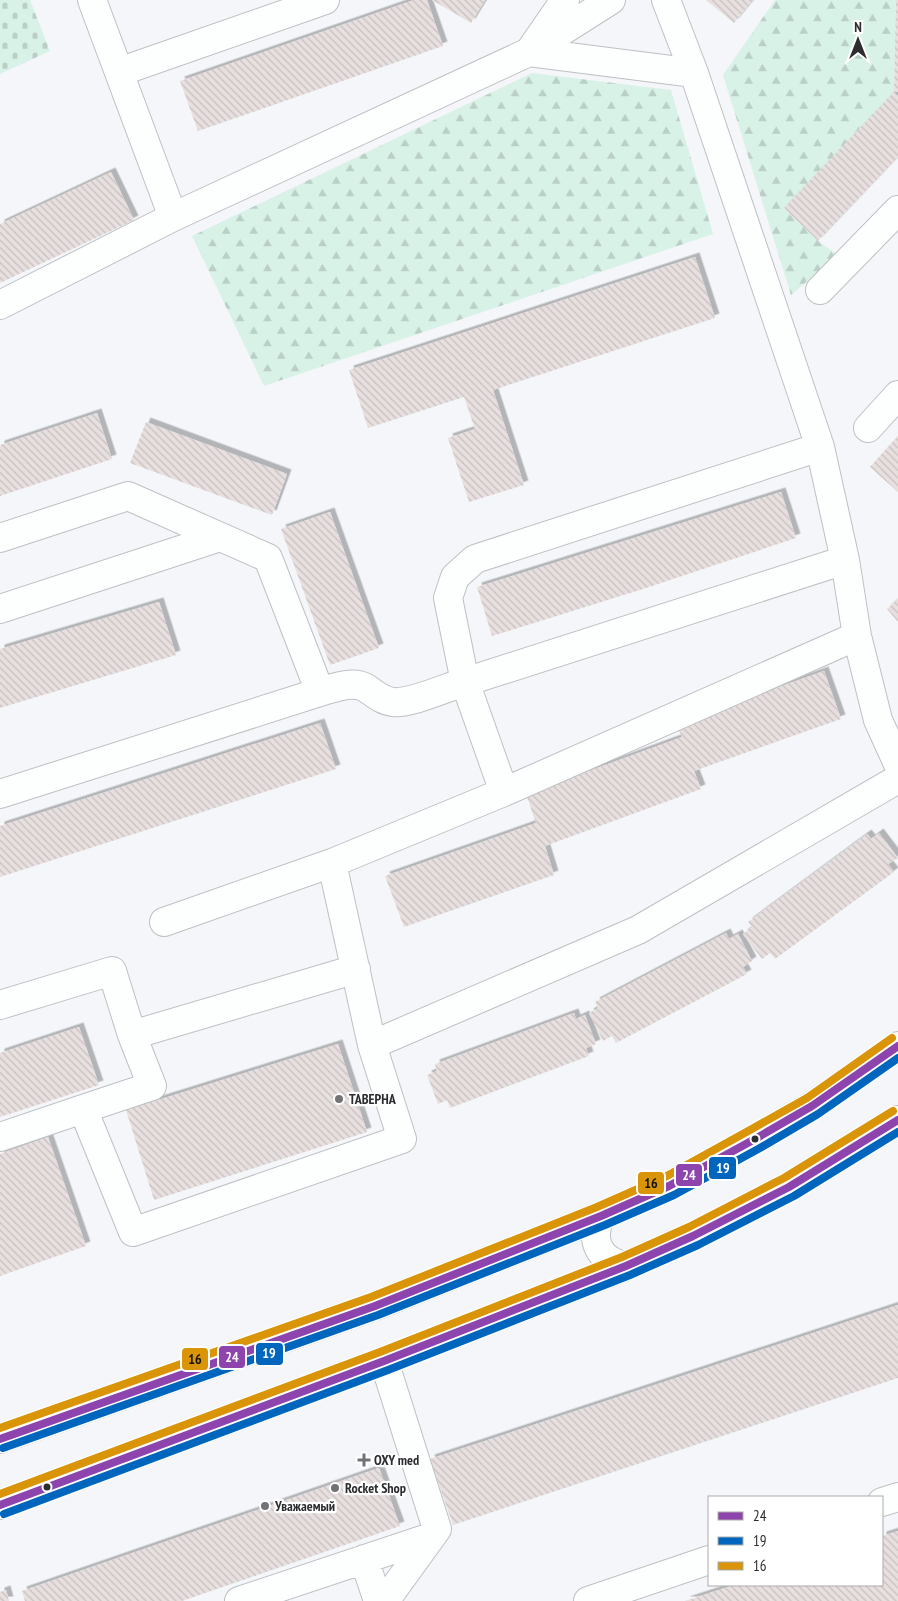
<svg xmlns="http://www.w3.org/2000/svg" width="898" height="1601" font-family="'PT Sans Narrow',sans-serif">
<defs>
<pattern id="forest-firs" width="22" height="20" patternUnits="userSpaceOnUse" patternTransform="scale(1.25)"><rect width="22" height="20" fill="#d9f2e7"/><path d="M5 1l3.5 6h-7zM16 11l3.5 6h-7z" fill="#bad0c6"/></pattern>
<pattern id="cemetery-stones" width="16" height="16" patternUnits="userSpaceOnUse" patternTransform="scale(1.25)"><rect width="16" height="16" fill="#d9f2e7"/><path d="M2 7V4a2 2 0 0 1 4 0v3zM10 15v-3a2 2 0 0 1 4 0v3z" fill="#bad0c6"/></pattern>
<pattern id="building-back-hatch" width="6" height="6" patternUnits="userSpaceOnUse" patternTransform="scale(1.25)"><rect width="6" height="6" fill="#e8e0df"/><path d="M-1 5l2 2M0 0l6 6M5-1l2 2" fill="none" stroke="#c7c0c0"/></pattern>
<filter id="shadow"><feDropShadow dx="4.5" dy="-4.5" stdDeviation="0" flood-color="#0004"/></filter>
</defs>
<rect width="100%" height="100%" fill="#f4f6f9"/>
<path fill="url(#forest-firs)" d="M775,0H896L894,92L784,208L818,241L838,255L791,295L723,75Z
M532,73L671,90L713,234L264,386L192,236Z"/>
<path fill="url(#cemetery-stones)" d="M0,0H30L50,51L0,74Z"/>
<path fill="url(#building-back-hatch)" filter="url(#shadow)" d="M414,0H427L443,46L198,131L180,81Z
M432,0H485L471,23Z
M706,0H753L734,23Z
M896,0H898V92H894Z
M894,92L898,96V157L818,241L784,208Z
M111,172L134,220L0,283V224Z
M695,257L715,318L493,390L524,485L469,502L448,438L475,429L464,397L368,428L349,370Z
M97,413L112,459L0,496V445Z
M146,422L287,474L272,515L130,463Z
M898,436V492L870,467Z
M781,492L796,538L643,589L492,636L477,587Z
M330,512L379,648L330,665L281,529Z
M898,599V622L887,609Z
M159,602L176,655L0,708V649Z
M824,671L841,719L694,771L701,789L545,846L554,875L404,927L385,876L536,823L526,794L682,737L676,724Z
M320,723L336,769L0,877V826Z
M879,833L898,858L888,864L894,872L775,959L770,953L762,959L743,934L752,927L748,922L867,834L871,839Z
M726,933L729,939L738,934L752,961L743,967L747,974L616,1043L612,1036L603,1041L589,1013L598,1008L595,1002Z
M574,1013L576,1019L585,1015L596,1044L586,1048L589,1056L450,1108L447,1100L438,1104L427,1075L437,1071L435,1064Z
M79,1027L99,1085L0,1117V1053Z
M338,1044L367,1132L154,1200L126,1110Z
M48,1137L86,1246L0,1276V1154Z
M898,1305V1378L453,1525L430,1459Z
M379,1468L400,1526L182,1601H25L22,1591Z
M898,1531V1601H685L734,1585H882V1536Z
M6,1590L9,1601H0V1592Z"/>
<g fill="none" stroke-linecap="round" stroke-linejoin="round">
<g stroke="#bec0c3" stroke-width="30">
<path id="minor" d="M92,0L173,217
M565,0L529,52L694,73
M666,0L694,73L820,447L845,560L857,636L878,720L898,764
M119,72L325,0
M820,290L898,210
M0,305L173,217L529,52L611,0
M868,428L898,395
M820,447L475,559L455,577L448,598L465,682L845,560
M0,538L128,496L268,558L320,692
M0,609L220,537
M0,794L320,692C333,688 353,680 366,688C375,694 382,701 393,702C411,704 447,687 465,682L504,792
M332,863L372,1045
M164,922L332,863L504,792L857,636
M0,1005L112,971L132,1035L356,969
M83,1109L152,1086L132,1035
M0,1137L83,1109L133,1232L402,1139L372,1045L638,930L898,779
M384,1361L437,1529L385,1601
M882,1502L898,1497
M364,1559L378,1601
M239,1601L431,1537
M588,1601L709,1560"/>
</g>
<g stroke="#bec0c3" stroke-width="30">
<path id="major" d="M601,1216C589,1240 599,1261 626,1266
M0,1439L375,1306L601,1216L669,1186L755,1139L812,1106L898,1046
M0,1505L384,1361L626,1266L693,1236L789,1187L898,1120"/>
</g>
<use href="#minor" stroke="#fdfefe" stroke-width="28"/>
<use href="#major" stroke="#fdfefe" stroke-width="28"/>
<g stroke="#fff" stroke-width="11">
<path id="bus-1" d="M0,1439L375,1306L601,1216L669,1186L755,1139L812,1106L898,1046
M0,1505L384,1361L626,1266L693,1236L789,1187L898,1120"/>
</g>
<g stroke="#fff" stroke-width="11">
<path id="bus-2" d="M3,1448L378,1315L605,1225L674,1195L760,1148L818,1114L898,1058
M4,1514L388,1370L630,1275L698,1245L794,1196L898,1132"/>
</g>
<g stroke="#fff" stroke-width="11">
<path id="bus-3" d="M0,1428L371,1297L597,1207L665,1177L750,1130L807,1098L892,1038
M0,1494L380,1352L622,1257L689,1227L784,1178L893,1111"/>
</g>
<use href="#bus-1" stroke="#8e44ad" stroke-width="8"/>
<use href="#bus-2" stroke="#0065bd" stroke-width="8"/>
<use href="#bus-3" stroke="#d99407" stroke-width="8"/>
</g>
<g fill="#727376" stroke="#fff" stroke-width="2">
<circle cx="339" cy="1099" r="5"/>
<path d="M361.5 1452.5h5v5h5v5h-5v5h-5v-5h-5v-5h5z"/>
<circle cx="335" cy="1488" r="5"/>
<circle cx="265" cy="1506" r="5"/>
</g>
<g fill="#2c2d30" stroke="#fff" stroke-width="2">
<circle cx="755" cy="1139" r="4.5"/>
<circle cx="47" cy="1487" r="4.5"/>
</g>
<g text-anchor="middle" stroke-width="4.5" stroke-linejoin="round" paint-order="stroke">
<g font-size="14" font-weight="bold" fill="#2c2d30" stroke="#fff" text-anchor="start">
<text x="349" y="1104">ТАВЕРНА</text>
<text x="374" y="1465">OXY med</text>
<text x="345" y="1493">Rocket Shop</text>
<text x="275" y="1511">Уважаемый</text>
</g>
</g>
<g stroke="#fff" stroke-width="2">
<rect x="708" y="1156" width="29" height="24" rx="5" fill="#0065bd"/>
<rect x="675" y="1163" width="28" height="24" rx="5" fill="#8e44ad"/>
<rect x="637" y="1171" width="28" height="24" rx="5" fill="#d99407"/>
<rect x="255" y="1342" width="29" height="24" rx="5" fill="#0065bd"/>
<rect x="218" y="1345" width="28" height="24" rx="5" fill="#8e44ad"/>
<rect x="181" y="1347" width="28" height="24" rx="5" fill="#d99407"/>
</g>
<g font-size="14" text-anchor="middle" font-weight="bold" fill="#fff">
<text x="723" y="1173">19</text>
<text x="689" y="1180">24</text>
<text x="269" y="1358">19</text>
<text x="232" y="1362">24</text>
</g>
<g font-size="14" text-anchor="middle" font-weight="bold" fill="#111">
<text x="651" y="1188">16</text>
<text x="195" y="1364">16</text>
</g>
<rect x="708" y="1496" width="175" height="90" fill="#ffffff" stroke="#ababac"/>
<rect x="718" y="1512" width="25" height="8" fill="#8e44ad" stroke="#ababac"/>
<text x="753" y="1521" font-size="15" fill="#2c2d30">24</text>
<rect x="718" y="1537" width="25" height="8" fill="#0065bd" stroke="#ababac"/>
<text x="753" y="1546" font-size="15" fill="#2c2d30">19</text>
<rect x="718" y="1562" width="25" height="8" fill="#d99407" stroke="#ababac"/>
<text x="753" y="1571" font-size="15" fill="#2c2d30">16</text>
<g transform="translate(858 40)" stroke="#ffffff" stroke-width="4" paint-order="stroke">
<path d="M0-4L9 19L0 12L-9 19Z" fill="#2c2d30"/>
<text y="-8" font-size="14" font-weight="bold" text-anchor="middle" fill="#2c2d30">N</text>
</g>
</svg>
